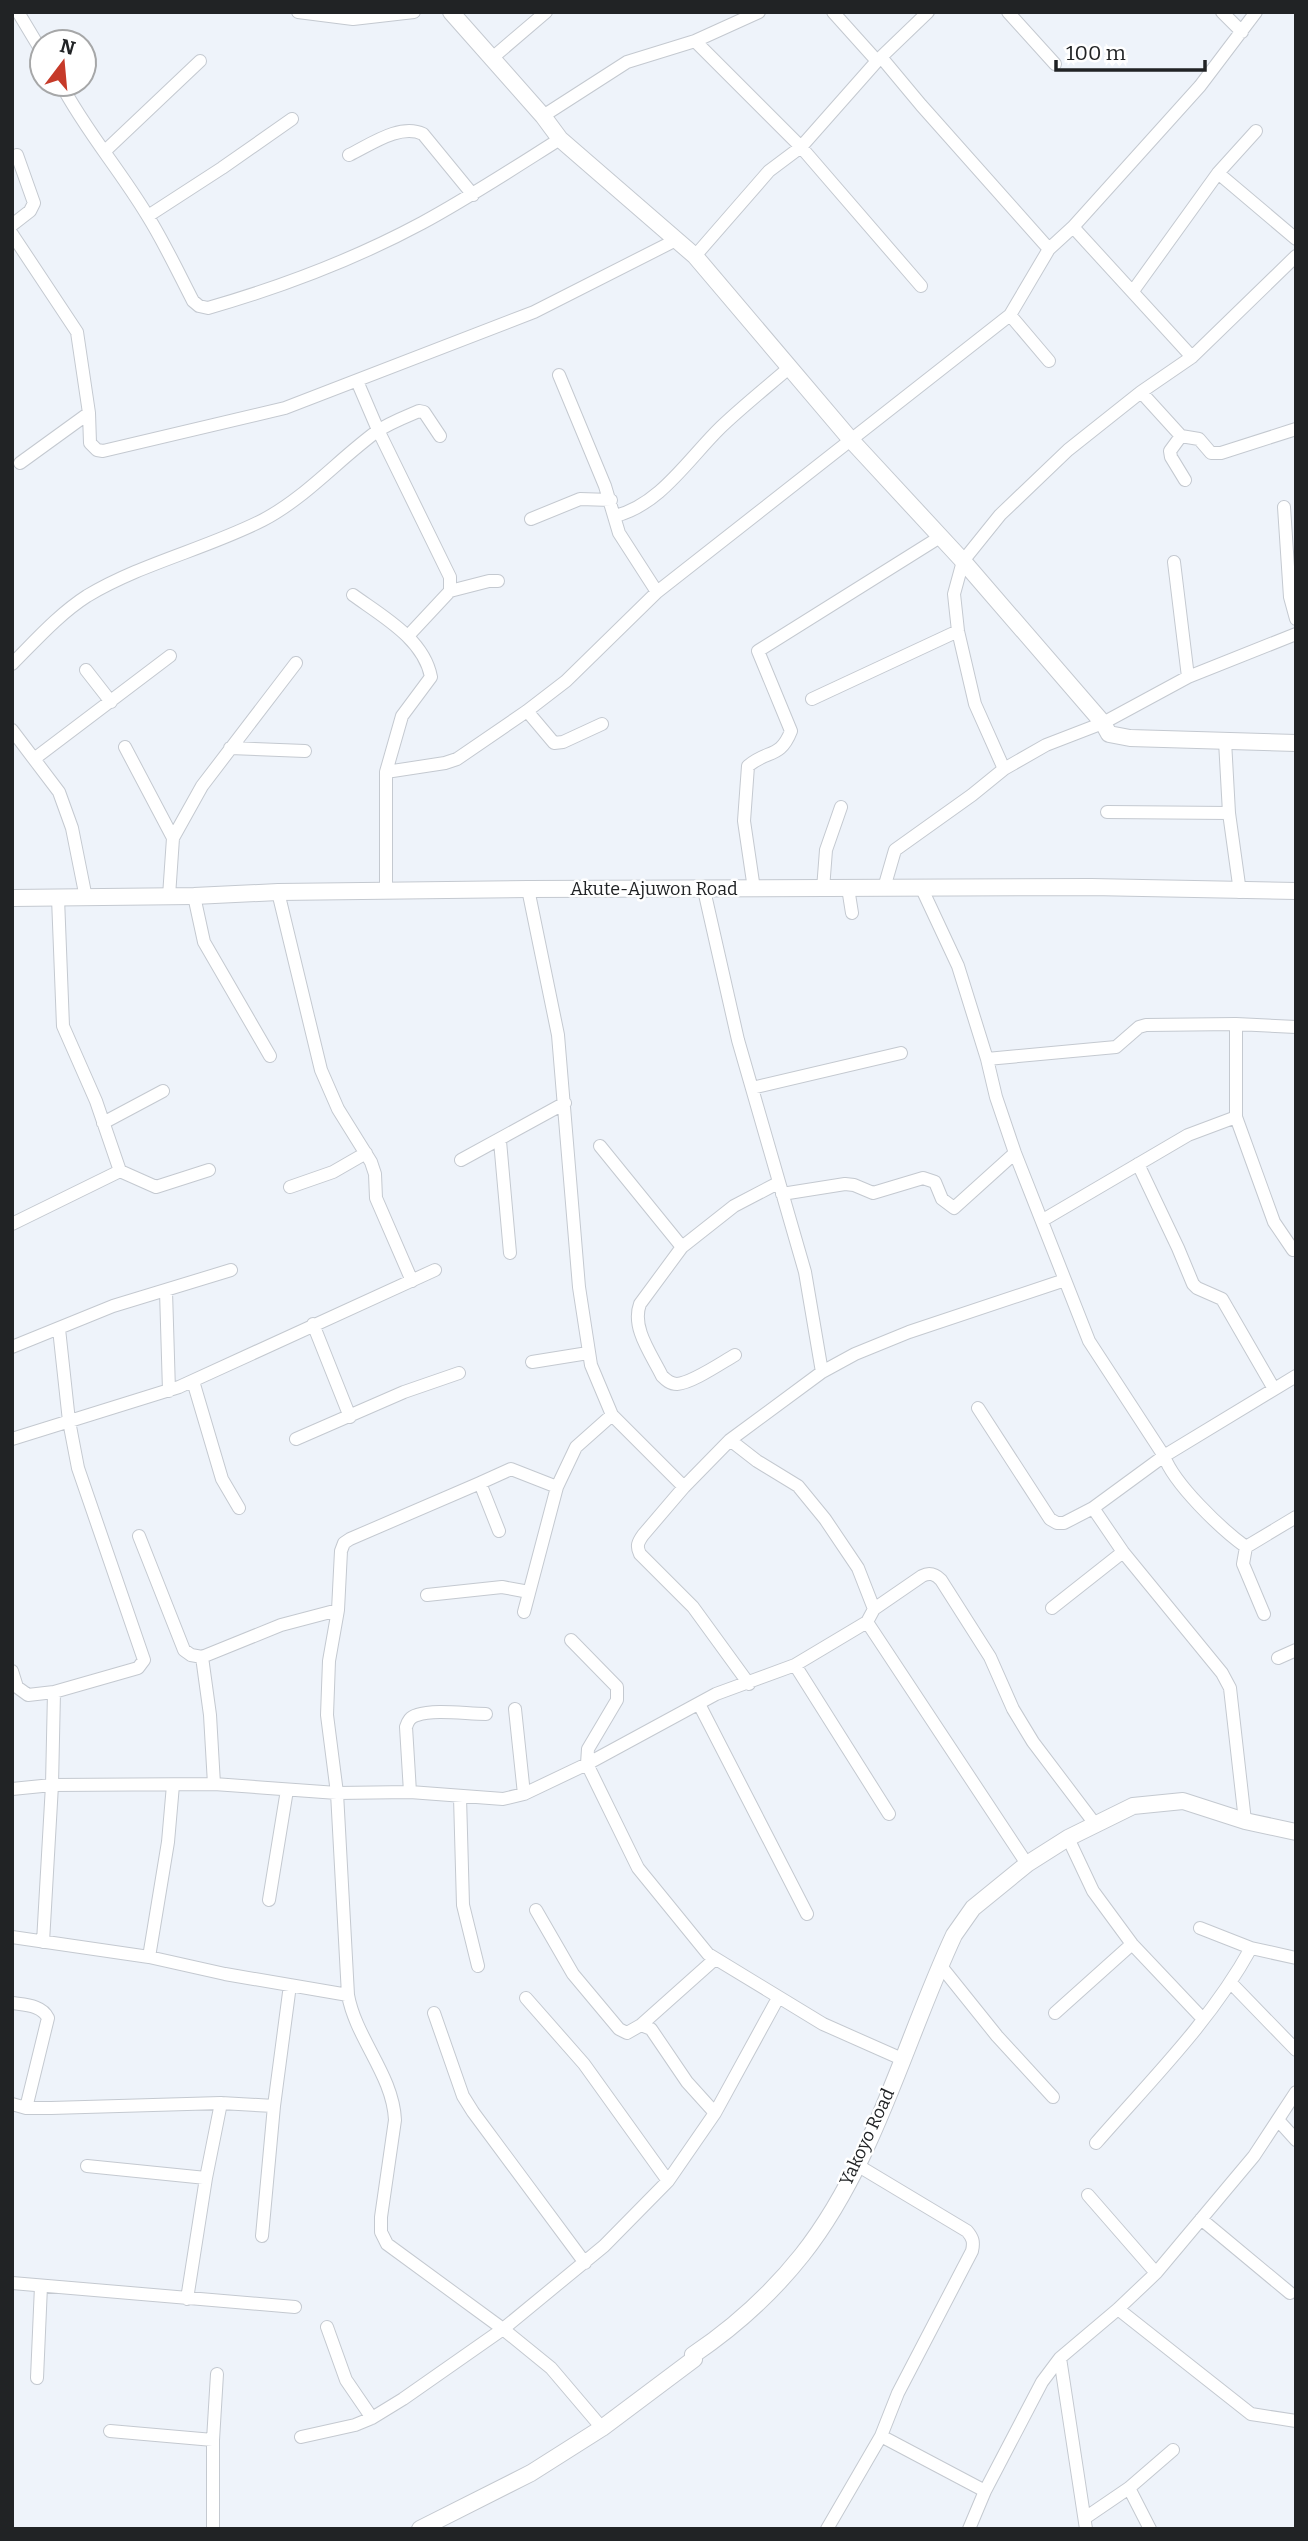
<svg xmlns="http://www.w3.org/2000/svg" width="1308" height="2541" font-family="Bitter,serif">
<rect width="100%" height="100%" fill="#eef3fa"/>
<g fill="none" stroke-linecap="round" stroke-linejoin="round">
<g stroke="#c4c9d0" stroke-width="14">
<path id="street" d="M18,12L42,52
M298,12L353,19L414,12
M833,12L877,61
M1008,12L1055,64
M1222,12L1242,32
M695,41L801,147L921,286
M881,57L921,105L1049,249
M491,59L546,12
M61,84C85,130 120,170 147,215C164,242 178,272 193,301L199,306L208,308C281,287 355,259 422,223C470,197 514,168 560,139
M543,116L627,62L695,41L759,12
M105,151L200,61
M349,155C370,145 400,123 423,134L473,195
M1218,173L1296,239
M148,216L222,168L292,119
M12,225L30,211L34,203L17,155
M1073,227L1192,357
M12,234L77,332L89,413L90,443L97,450L103,451L285,408L534,312L676,240
M695,256L769,171L801,147L877,61L928,12
M1133,291L1218,173L1256,131
M1010,315L1049,361
M559,375L605,486L619,533L657,592
M357,381L378,430L450,577V591L408,636
M1141,392L1181,436L1199,439L1211,453H1221L1296,429
M1181,436L1170,451L1171,457L1185,480
M20,463L89,413
M1284,507L1290,597L1296,619
M615,516C660,505 689,458 721,427C743,406 767,387 790,367
M531,519L580,499L611,500
M1174,562L1188,677
M450,591L489,581H498
M353,595C382,616 424,639 431,677L402,716L386,772V892
M12,664C36,640 59,614 87,596C142,563 206,549 263,520C305,498 338,460 376,432C389,423 405,417 419,411L424,412L440,436
M86,670L111,702
M812,699L958,631
M527,711L554,743L563,742L602,724
M12,730L59,792L72,828L86,898
M1225,741L1229,813L1240,892
M125,747L173,838L169,896
M230,748L305,751
M34,759L170,656
M1004,769L975,704L958,631L954,594L963,561L1000,515L1068,450L1141,392L1192,357L1296,256
M386,772L445,763L457,759L527,711L566,681L657,592L1010,315L1049,249L1073,227L1200,86L1256,12
M1107,812L1229,813
M173,838L202,786L296,663
M848,888L852,913
M884,888L895,850L972,795L1004,769L1046,745L1103,723L1188,677L1296,634
M528,889L558,1035L579,1287L591,1365L612,1415L684,1487
M754,889L744,821L748,766C768,749 780,759 791,731L758,651L940,537
M823,889L826,850L841,807
M922,889L958,966L987,1059L996,1097L1015,1153L1089,1341L1164,1456C1174,1484 1221,1529 1246,1547L1243,1564L1264,1614
M704,890L738,1040L805,1272L822,1372
M278,892L321,1070L338,1109L371,1162L375,1174L376,1198L412,1281
M194,896L204,942L270,1056
M58,898L63,1026L96,1101L120,1171L156,1187L209,1170
M1236,1024V1117L1274,1222L1293,1250
M987,1059L1116,1047L1139,1027L1146,1025L1236,1024L1296,1027
M752,1088L901,1053
M103,1123L163,1091
M500,1141L510,1253
M600,1146L682,1247
M461,1160L565,1103
M1138,1164L1178,1248L1193,1284L1197,1288L1222,1299L1274,1389
M290,1187L333,1172L366,1153
M782,1194L845,1184L854,1185L873,1193L923,1178L935,1182L942,1199L954,1208L1015,1153
M1043,1220L1188,1135L1236,1117
M12,1224L120,1171
M166,1291L169,1391
M313,1324L350,1417
M12,1347L113,1306L231,1270
M735,1355C721,1363 692,1383 677,1384C670,1384 666,1380 662,1376C652,1355 631,1328 640,1304L682,1247L734,1206L778,1183
M532,1362L588,1353
M193,1381L222,1479L239,1508
M978,1408L1050,1519L1057,1523H1064L1093,1508L1164,1456L1296,1376
M12,1439L179,1387L435,1270
M296,1439L404,1392L459,1373
M730,1440L757,1461L798,1486L825,1519L858,1568L874,1609
M480,1483L511,1469L557,1487
M1093,1508L1123,1552L1222,1673L1230,1688L1245,1821
M499,1531L480,1483L350,1539L344,1543L341,1551L338,1610L329,1661L327,1715L337,1793L348,1995C356,2039 393,2075 395,2120L381,2217V2232L387,2244L503,2329L551,2368L602,2428
M139,1536L184,1650L191,1655L202,1657L281,1625L338,1610
M1246,1547L1296,1517
M427,1595L502,1587L529,1592
M1052,1608L1123,1552
M524,1612L557,1487L576,1447L612,1415
M571,1640L617,1687V1700L588,1749L587,1764L638,1868L708,1954L823,2024L902,2059
M202,1657L210,1715L214,1784
M1278,1658L1296,1650
M795,1665L889,1814
M12,1671L17,1687L28,1695L54,1692L138,1668L144,1660L78,1468L69,1421L59,1329
M749,1684L693,1607L640,1554C636,1546 638,1542 643,1535L684,1487L730,1440L822,1372L855,1354L909,1332L1065,1280
M699,1704L807,1914
M515,1709L524,1794
M12,1789L52,1785L214,1784L337,1793L410,1792L503,1799L524,1794L587,1764L716,1694L795,1665L867,1622
M410,1792L406,1727C408,1721 410,1717 417,1715C435,1709 466,1714 486,1714
M460,1797L463,1905L478,1966
M1068,1838L1093,1891L1132,1944L1203,2019
M1027,1864L867,1622L874,1609L922,1576C930,1572 935,1574 941,1580L990,1657L1013,1709L1033,1742L1095,1824
M269,1900L287,1790
M536,1910L573,1974L619,2029L627,2033L641,2025L651,2029L687,2082L715,2113
M1200,1928L1251,1948L1296,1958
M12,1937L149,1957L225,1974L348,1995
M43,1942L52,1785L54,1692
M149,1957L168,1842L173,1785
M940,1965L997,2036L1053,2097
M1231,1983L1296,2050
M526,1998L584,2064L668,2181
M12,2003C25,2005 42,2005 48,2018L26,2108
M434,2013L463,2096L473,2112L585,2263
M1055,2013L1132,1944
M641,2025L715,1959
M12,2104L26,2108H51L221,2103L274,2106
M1278,2120L1296,2140
M1096,2143C1150,2081 1211,2021 1251,1948
M87,2166L206,2178
M1088,2195L1156,2273
M1201,2219L1290,2293
M262,2236L274,2106L290,1985
M12,2283L295,2307
M187,2299L206,2178L221,2103
M1118,2309L1251,2414L1296,2421
M327,2327L346,2380L372,2418
M1060,2358L1086,2529
M37,2378L41,2286
M110,2431L213,2440
M881,2436L985,2491
M301,2437L355,2425L372,2418L403,2399L503,2329L604,2246L668,2181L715,2113L778,1998
M1129,2488L1150,2529
M1085,2518L1129,2488L1173,2450
M213,2529V2440L217,2374
M827,2529L881,2436L898,2393L972,2251C974,2242 973,2238 967,2231L857,2165
M969,2529L985,2491L1042,2382L1060,2358L1118,2309L1156,2273L1254,2156L1296,2092"/>
</g>
<g stroke="#c4c9d0" stroke-width="18">
<path id="secondary" d="M451,12L543,116L560,139L695,256L851,440L963,561L1103,723L1109,734L1130,738L1296,743
M12,898L194,896L278,892L528,889L1091,887L1296,891
M420,2529L531,2473L602,2428L694,2359L693,2355C733,2328 771,2294 802,2255C874,2164 905,2040 954,1935L973,1908L1027,1864L1068,1838L1133,1806L1183,1801L1245,1821L1296,1832"/>
</g>
<use href="#street" stroke="#fff" stroke-width="12"/>
<use href="#secondary" stroke="#fff" stroke-width="16"/>
</g>
<g text-anchor="middle" stroke-width="5" stroke-linejoin="round" paint-order="stroke">
<g font-size="18" fill="#212325" stroke="#fff">
<text x="654" y="895">Akute-Ajuwon Road</text>
<text transform="translate(867 2137) rotate(-65)" y="6">Yakoyo Road</text>
</g>
</g>
<rect width="1308" height="2541" fill="none" stroke="#212325" stroke-width="28"/>
<g transform="translate(63 63) rotate(16)"><circle r="33" fill="#ffffff" stroke="#a6a7a8" stroke-width="2"/>
<path d="M0-5L12 26L0 18L-12 26Z" fill="#c63a29"/>
<text y="-10" font-size="19" font-weight="bold" text-anchor="middle" fill="#212325">N</text>
</g>
<path d="M1056 60v10h149v-10" fill="none" stroke="#212325" stroke-width="3.5"/>
<text x="1066" y="60" font-size="21" fill="#212325" stroke="#ffffff" stroke-width="5" paint-order="stroke">100 m</text>
</svg>
